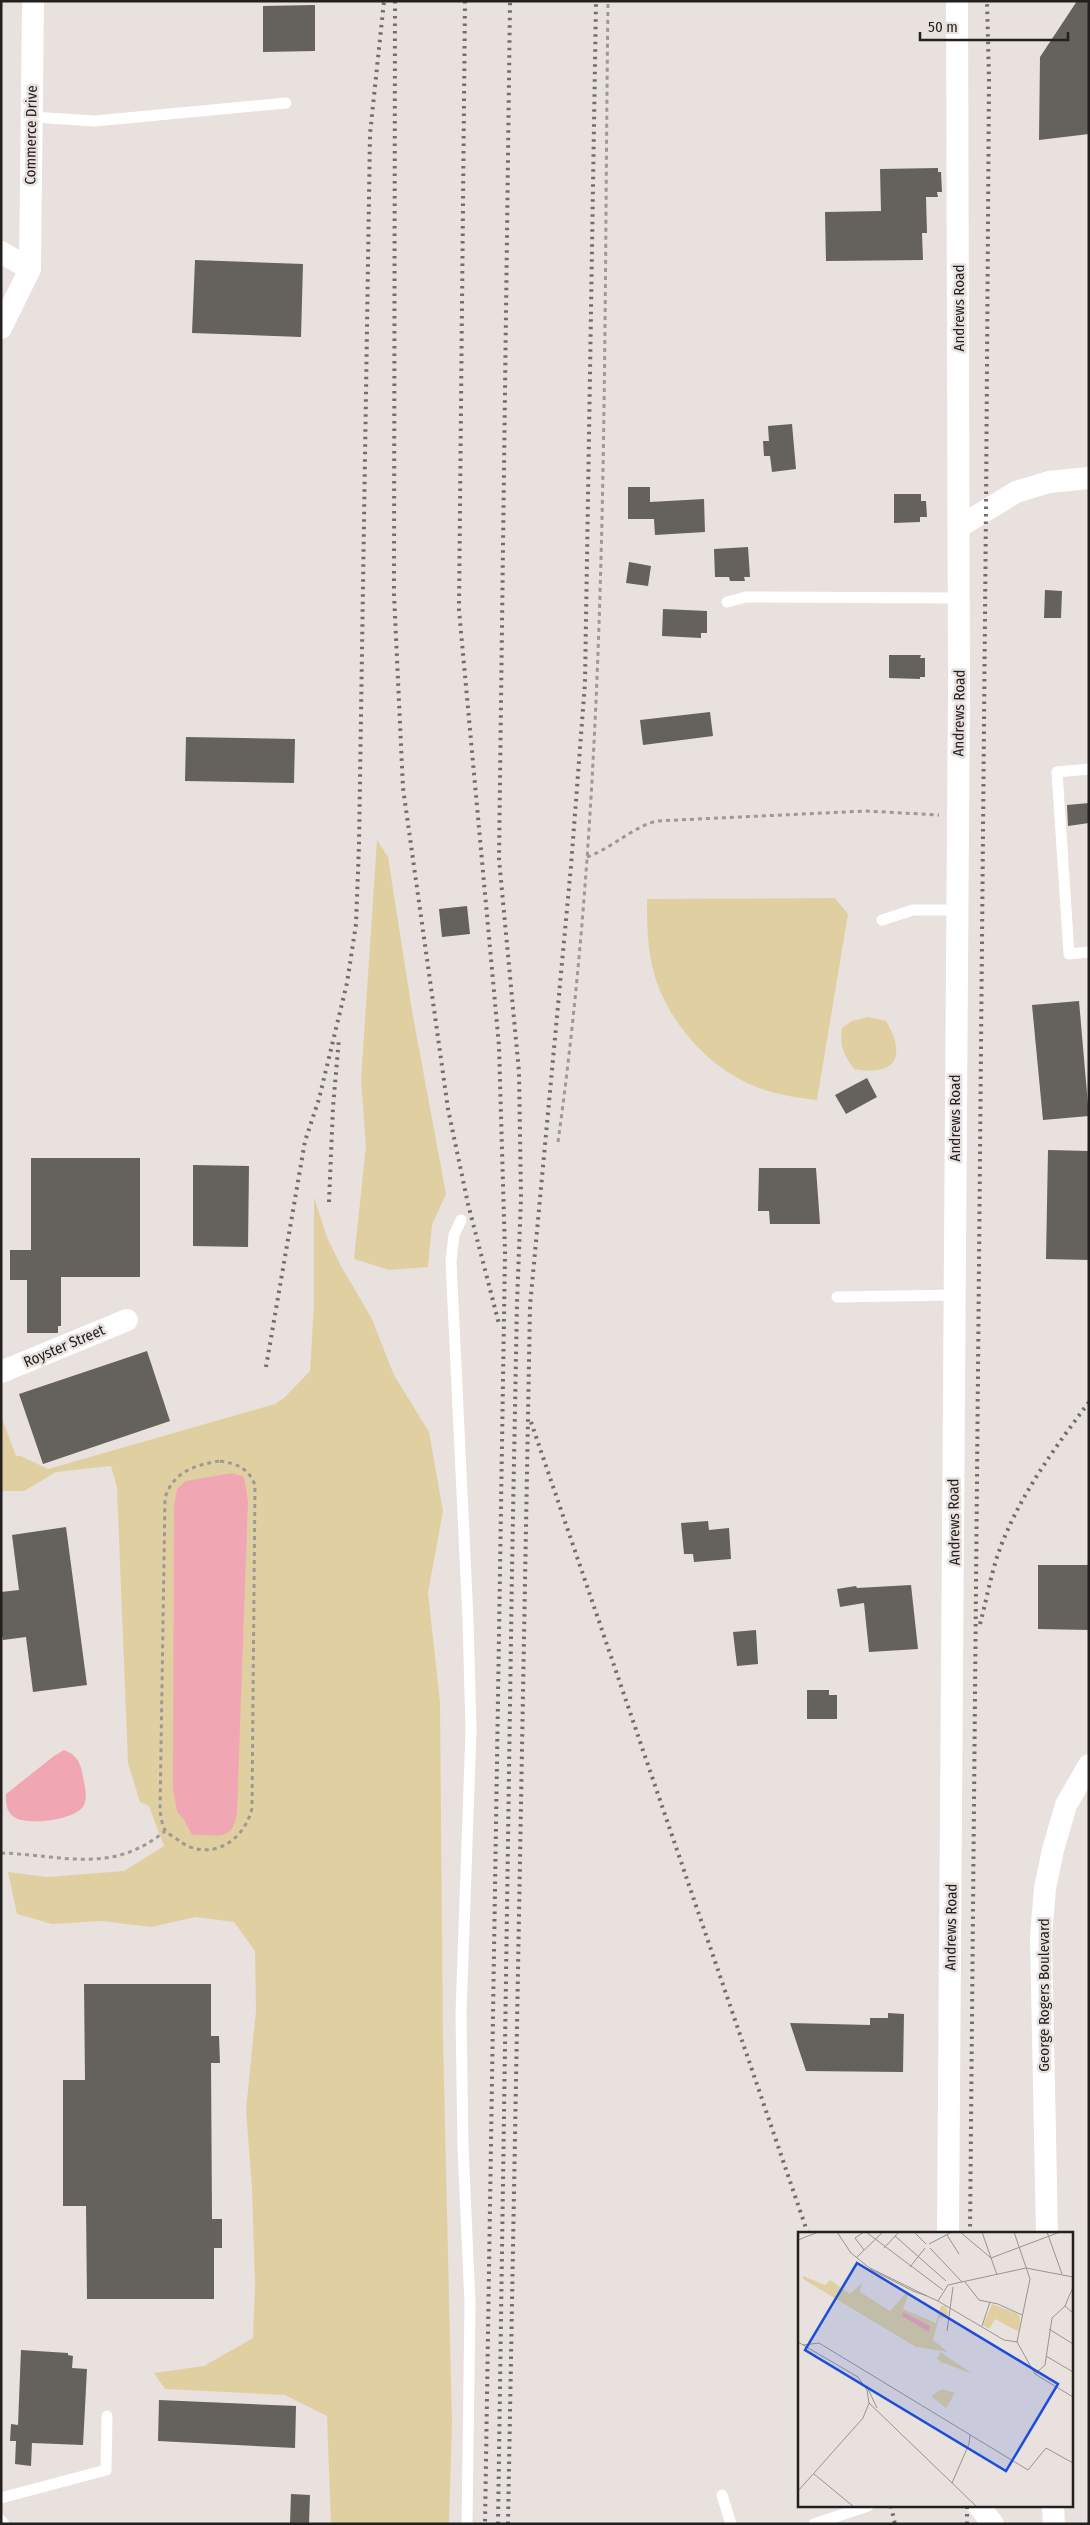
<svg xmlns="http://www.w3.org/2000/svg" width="1090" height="2525" font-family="'Fira Sans Condensed',sans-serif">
<rect width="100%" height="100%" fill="#e8e1de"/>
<path fill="#e0d0a1" d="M377,840L388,857L412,1011L446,1194L432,1225L428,1267L389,1270L354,1259L366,1146L361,1080Z
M835,898L848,914L817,1100C788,1097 761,1092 736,1077C695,1054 659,1007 651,960C647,939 647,919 647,899Z
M868,1017L886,1021C907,1056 896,1077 854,1069C844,1055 839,1046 842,1028L852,1021Z
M314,1197L327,1237L341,1266L371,1317L394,1375L429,1432L443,1511L428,1593L440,1702L443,2040L452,2423L449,2524H331L327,2416L285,2395L165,2389L154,2373L204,2366L253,2338L255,2285L252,2188L246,2110L256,2011L255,1951L234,1922L196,1917L151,1927L101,1921L52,1924L17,1914L8,1872L47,1877L124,1871L164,1846L149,1806L140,1802L128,1763L117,1488L111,1466L56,1472L24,1491H1V1416L16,1456H21L48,1469L275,1404L284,1398L310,1371L314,1305Z"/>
<path fill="#f0a7b3" d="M232,1473L244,1477L248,1501L237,1813C232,1845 215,1833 192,1835L183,1818L177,1812L173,1788L174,1505L177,1489L186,1481Z
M64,1750C75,1754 80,1761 82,1772C84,1783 90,1800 81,1809C70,1820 27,1826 14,1817C6,1812 6,1803 6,1794L54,1756Z"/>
<path fill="#65615c" d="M1077,1H1089V134L1039,140L1040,57Z
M315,5V51L263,52V6Z
M938,168V172H941L942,192H937L938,197H926L927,233H922L923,260L826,261L825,212L881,211L880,169Z
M195,260L303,264L301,337L192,333Z
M792,424L796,469L772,472L770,456H764L763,441H769L768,426Z
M628,487H650V502L704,499L705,532L655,535L654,519H628Z
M894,494H921V501H926L927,517H920V522L894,523Z
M748,547L750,577H744L745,581H730L729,577H715L714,549Z
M629,562L651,566L648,586L626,583Z
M1045,590L1062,591L1061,618H1044Z
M663,609L707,611V633H701V638L662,636Z
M889,655H921L920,658H925V677H920V679L889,678Z
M710,712L713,736L643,745L640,720Z
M186,737L295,739L294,783L185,781Z
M1089,803V823L1068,826L1067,805Z
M467,906L470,934L442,937L439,909Z
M1079,1001L1089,1116L1043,1120L1032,1005Z
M867,1078L877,1097L846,1114L835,1095Z
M1048,1150L1089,1151V1260L1046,1259Z
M31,1158H140V1277H61V1326H58V1333H27V1280H10V1250H31Z
M193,1165L249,1166L248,1247L193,1246Z
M759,1168H816L820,1224H770L769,1211H758Z
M147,1351L170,1421L43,1464L19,1394Z
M708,1521L709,1530L729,1528L731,1559L694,1562L693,1554H684L681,1523Z
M66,1527L87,1685L33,1692L26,1637L3,1640L1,1631V1592L19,1590L12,1535Z
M1038,1565H1089V1630L1038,1629Z
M911,1585L918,1649L869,1652L864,1603L840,1607L837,1589L856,1586L857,1588Z
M756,1630L758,1664L737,1666L733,1632Z
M807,1690H829V1695H837V1719H807Z
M84,1984H211V2036H219L220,2063H211L212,2219H222V2248H214V2299H87L86,2206H63V2080H85Z
M888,2013L904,2014L903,2072L806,2071L790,2023L870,2025V2018H888Z
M21,2350L68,2353V2355L73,2356L72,2368L87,2369L83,2445L32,2443L31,2466L15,2464L16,2441H10L11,2424L18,2425Z
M159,2400L296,2406L295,2448L158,2441Z
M291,2494L310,2495L309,2524H290Z"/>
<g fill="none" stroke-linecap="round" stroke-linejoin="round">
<path stroke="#9e9996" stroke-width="3" stroke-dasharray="4 4" stroke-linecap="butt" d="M587,857C612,848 630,829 656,821L866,811L939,815
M558,1142C610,765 603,381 608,1
M220,1461C238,1464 248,1468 255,1485L252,1808C244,1843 208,1863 178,1840C174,1837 168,1834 165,1830C162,1825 161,1817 160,1811L165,1498C173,1472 194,1465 220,1461Z
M1,1853C64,1855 112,1875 165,1831"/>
<path stroke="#fff" stroke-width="11" d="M32,117L95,121L286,103
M727,602L746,597L959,598
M1089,769L1057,772L1069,954L1089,952
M882,920L913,910H957
M461,1220L454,1235L451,1261L468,1619L471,1730L461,2014L463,2147L470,2303L467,2524
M837,1297L954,1295
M722,2495L731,2524
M1,2498L106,2470L107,2416
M1,2520L4,2524
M814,2524L868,2506"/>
<path stroke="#fff" stroke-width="22" d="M1,252L30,269
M1,328L30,269L33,1
M959,527L1016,492L1049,482L1089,478
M1,1372L127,1320
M948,2234L959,689L957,1
M1047,2234L1041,1937L1045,1888L1053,1850L1066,1805L1089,1765
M979,2506L993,2524
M1053,2506L1054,2524"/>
<path stroke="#726e6c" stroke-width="4" stroke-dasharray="2.5 5" stroke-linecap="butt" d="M395,1L394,594L403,788L448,1109L468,1204L499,1324
M465,1L459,610L499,1046L505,1253L485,2524
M329,1202L333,1107L339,1038
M266,1367L305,1141L319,1099L347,983L356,924L359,845L370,134L384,1
M531,1422L808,2234
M980,1624C986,1602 990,1579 997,1557C1016,1500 1054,1449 1089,1402
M970,2234L986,509L989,79L987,1
M891,2506L895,2524
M498,2524L512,1569L517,1303L521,1198L519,1072L499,859L510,1
M508,2524L530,1306L571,866L585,683L596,1
M967,2524V2506"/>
</g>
<g text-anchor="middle" stroke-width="5" stroke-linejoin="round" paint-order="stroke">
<g font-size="15" fill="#23211f" stroke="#e8e1de">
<text transform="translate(31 135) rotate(-89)" y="5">Commerce Drive</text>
<text transform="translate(959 308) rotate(-90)" y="5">Andrews Road</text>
<text transform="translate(959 713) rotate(-89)" y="5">Andrews Road</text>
<text transform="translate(955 1118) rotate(-90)" y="5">Andrews Road</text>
<text transform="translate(64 1346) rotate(-23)" y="5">Royster Street</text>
<text transform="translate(954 1522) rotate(-91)" y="5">Andrews Road</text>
<text transform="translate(951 1927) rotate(-89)" y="5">Andrews Road</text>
<text transform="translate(1044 1995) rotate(-90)" y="5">George Rogers Boulevard</text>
</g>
</g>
<g transform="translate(798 2232)">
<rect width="275" height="275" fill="#e8e1de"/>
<path d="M5,44L27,53L32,48L52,62L64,51L62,60L92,79L107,62L110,63L105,77L138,91L143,74H148L150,81L149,85L141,86L135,108L150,120L118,115L5,47ZM194,72L218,81L222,85L221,100L197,87L191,97L185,93ZM143,120L151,126L175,142L143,130L139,126ZM144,157L157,161L148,176L133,164Z" fill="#e0d0a1"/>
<path d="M105,80L132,94L131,100L104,84Z" fill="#f0a7b3"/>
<path fill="none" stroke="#999492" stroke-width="1" d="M39,0L53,21L74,38L115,59L129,64L72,36M66,0L57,6L66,18M68,0L145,58M116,0L128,12M162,0L193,26L262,0M184,0L199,43M216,0L232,47L219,110L237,142L275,165M249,0L264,42M149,3L161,22M97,4L148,49M0,8L20,0M131,12L154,0M86,16L101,0M132,16L164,50M59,25L85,0M112,35L127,16M167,50L181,68L200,72L224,83M129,64L140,69L150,53L228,36L275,45M140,69L206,108L219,110M267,74L275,55M184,94L192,70M251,97L275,112M149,99L155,55M0,110L60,145L69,158L71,171L65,186L0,259M5,113L21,111L230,238L248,216L275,231M248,124L275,140M237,142L247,133L254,86L267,74L275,81M70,157L79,176M71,171L179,275M16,242L56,275M154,251L171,212L172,203"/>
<path fill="#1d4ed8" fill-opacity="0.15" stroke="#1d4ed8" stroke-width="2.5" d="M59,31L260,152L208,239L7,118Z"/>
<rect width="275" height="275" fill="none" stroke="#23211f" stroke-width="2.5"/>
</g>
<rect width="1090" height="2525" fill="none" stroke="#23211f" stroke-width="5"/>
<path d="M920 32v8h148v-8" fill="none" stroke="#23211f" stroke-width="2.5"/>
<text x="928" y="32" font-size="15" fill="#23211f" stroke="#e8e1de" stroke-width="4" paint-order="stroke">50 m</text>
</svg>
